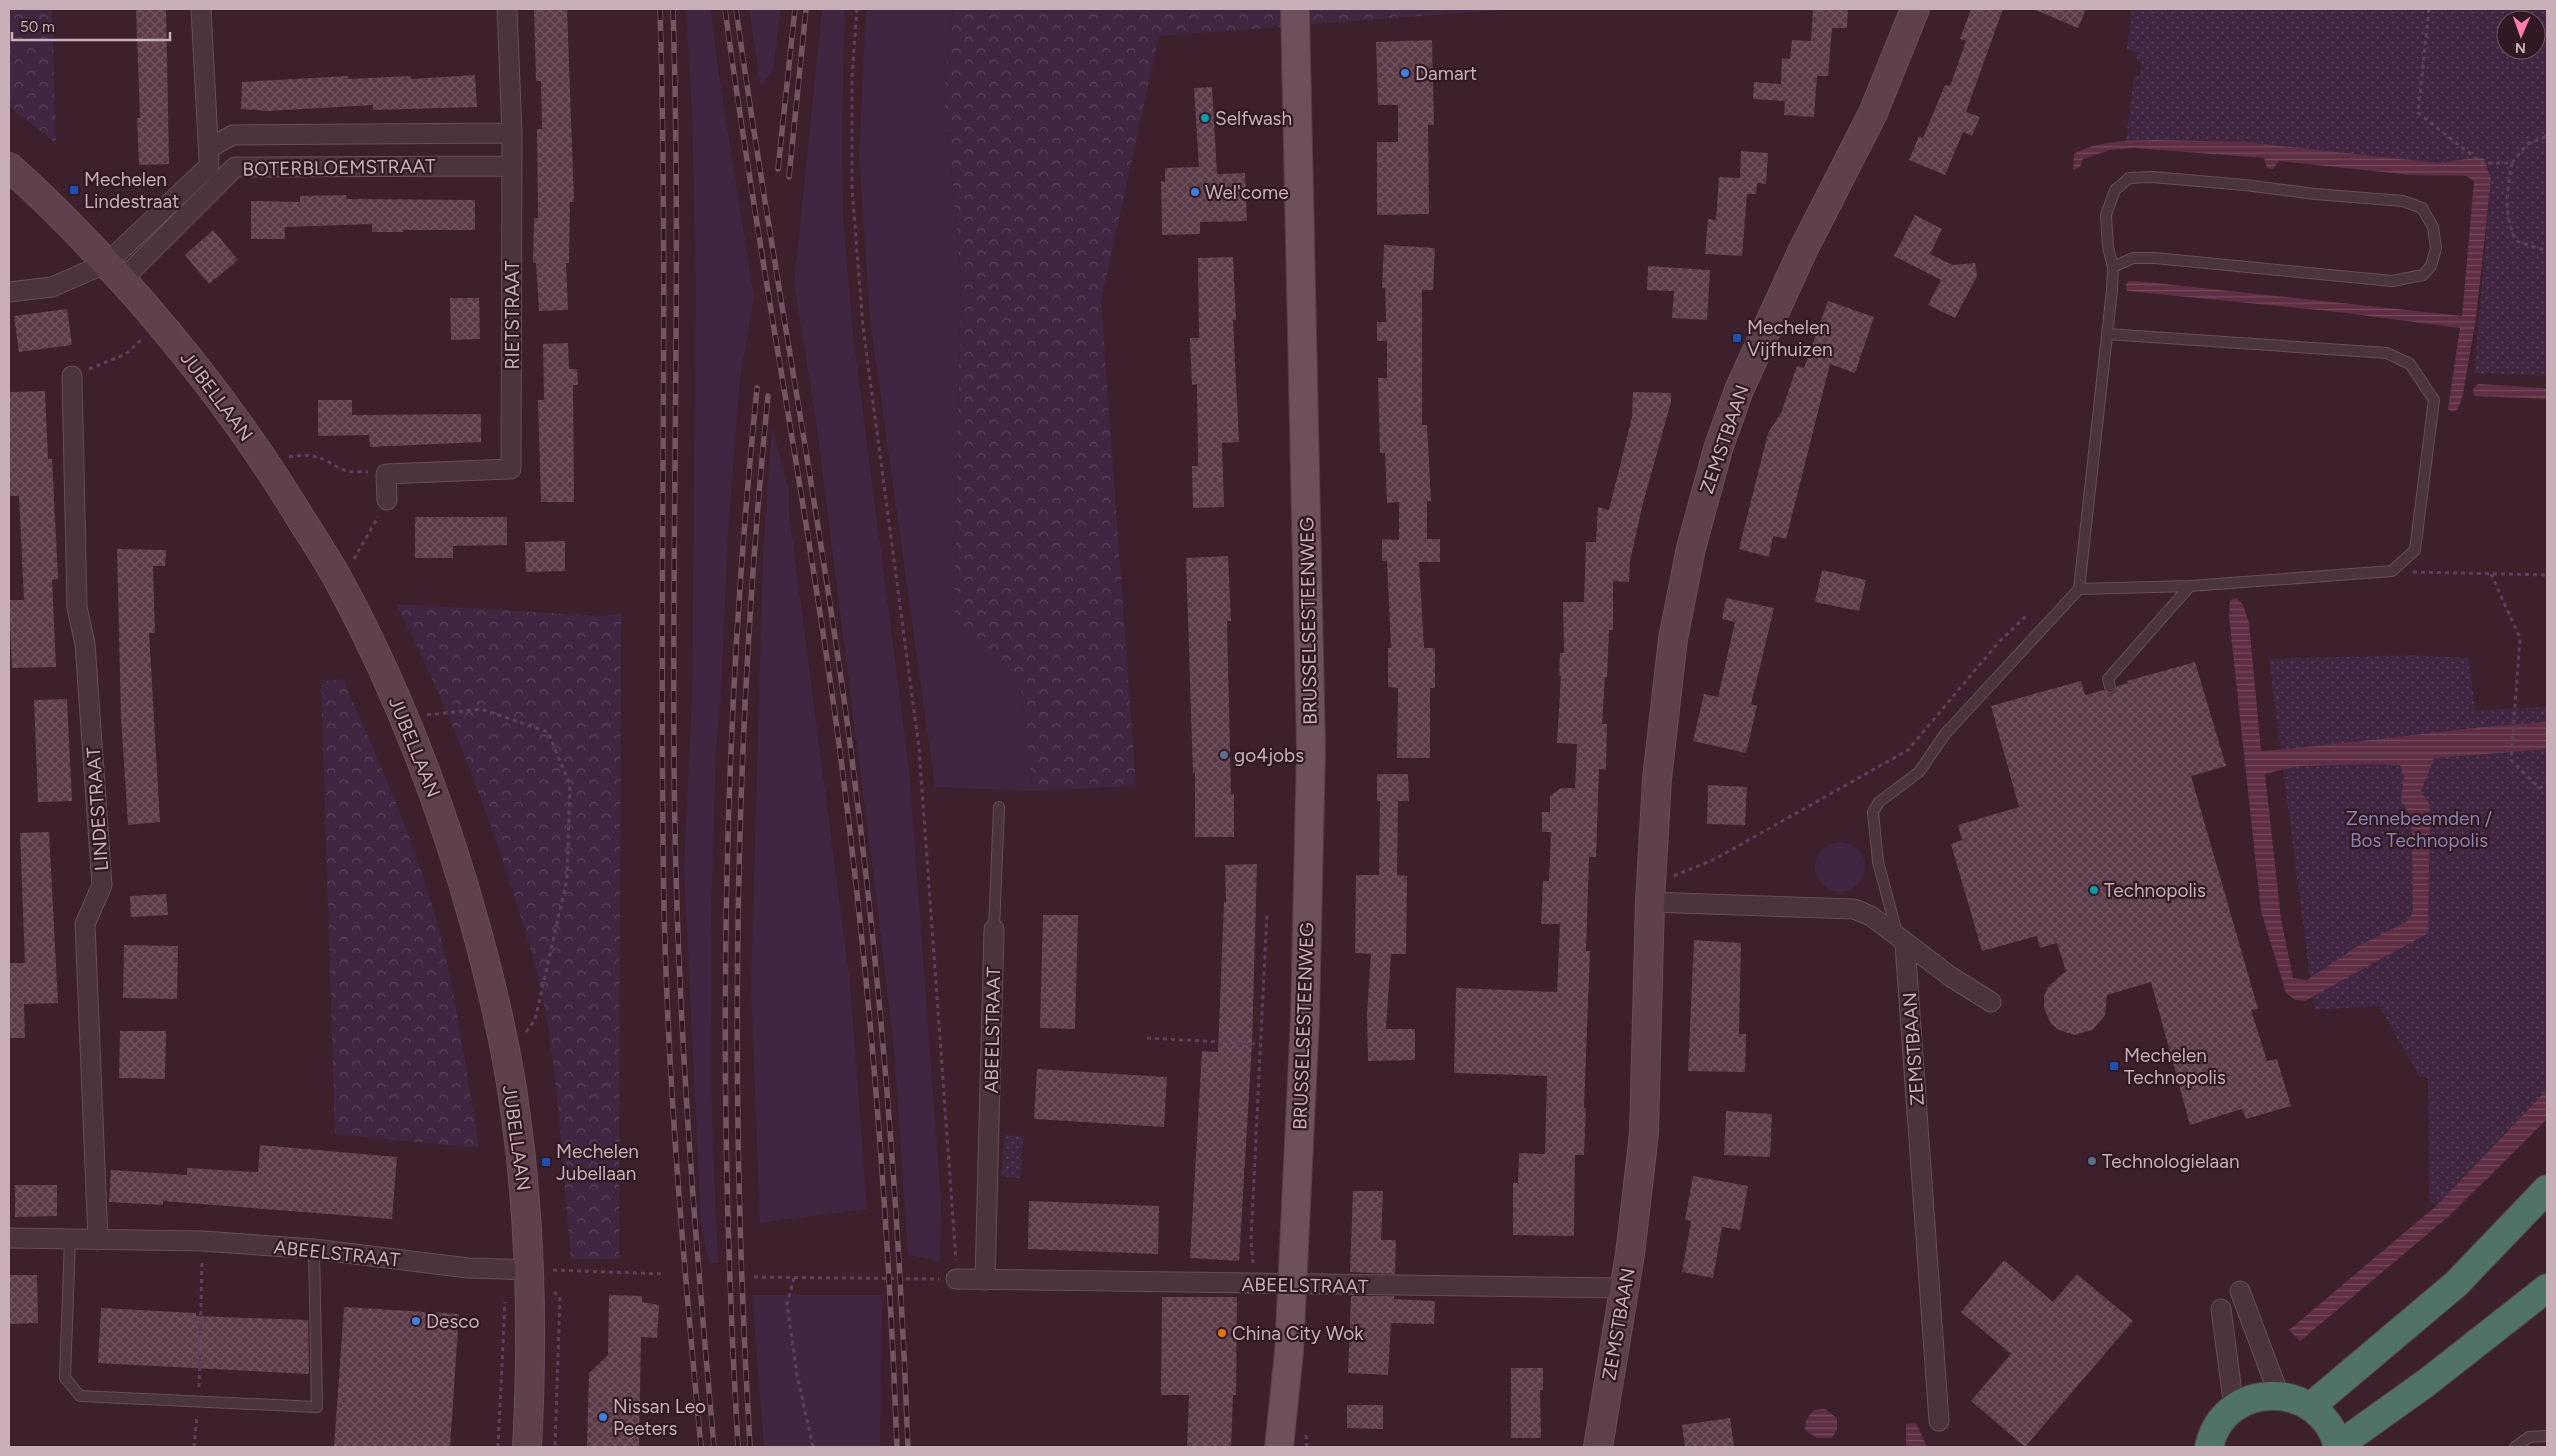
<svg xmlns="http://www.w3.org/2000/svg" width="2556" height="1456" font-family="Figtree,sans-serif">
<defs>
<pattern id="forest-crowns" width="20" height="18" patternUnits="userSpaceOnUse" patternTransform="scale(1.25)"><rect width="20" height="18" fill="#402640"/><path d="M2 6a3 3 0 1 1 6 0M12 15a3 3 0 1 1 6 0" fill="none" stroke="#5a435a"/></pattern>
<pattern id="park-dots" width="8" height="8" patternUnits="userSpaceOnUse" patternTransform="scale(1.25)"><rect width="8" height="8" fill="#402640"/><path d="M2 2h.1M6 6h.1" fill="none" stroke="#5a435a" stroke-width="1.8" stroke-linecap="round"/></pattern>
<pattern id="water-rules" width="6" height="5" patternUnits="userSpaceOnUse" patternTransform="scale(1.25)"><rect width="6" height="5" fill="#602e44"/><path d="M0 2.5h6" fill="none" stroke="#754a5d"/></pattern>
<pattern id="building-cross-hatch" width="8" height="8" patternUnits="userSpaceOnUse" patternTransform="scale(1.25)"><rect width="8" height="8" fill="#5c3b49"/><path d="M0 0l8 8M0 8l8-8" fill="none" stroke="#725561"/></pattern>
</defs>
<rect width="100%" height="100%" fill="#3c202c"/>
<path fill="#402640" d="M686,9H711L718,69L754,297L740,379L728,534L721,694L716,752L711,917L712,1122L718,1263L709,1264L701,1225L684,869L692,694L696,286L692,114Z
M749,9H781L773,70L761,87Z
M822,9H845L842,126L843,216L854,343L909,768L941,1201L940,1262L908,1255L895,1060L877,904L816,421L794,284Z
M866,9H953L944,92L961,277L954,619L1021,690L1033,791L935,787L870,320L859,155Z
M772,427L789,491V513L850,983L867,1209L760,1223L751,987L763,553Z
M1815 867a25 25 0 1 1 50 0a25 25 0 1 1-50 0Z
M752,1295H882L880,1447H764Z"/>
<path fill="url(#forest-crowns)" d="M9,9H52L56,144L9,106Z
M953,9H1514L1159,36L1101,302L1136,786L1033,791L1021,690L954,619L961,277L944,92Z
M396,604L604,616L621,613L619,1259H571C564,1184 560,1108 549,1033C539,969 518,905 497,844C468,761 436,681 396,604Z
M343,679C375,753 409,827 432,905C456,984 465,1067 479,1148L335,1134L321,682Z"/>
<path fill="url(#park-dots)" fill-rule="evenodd" d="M2132,9H2547V376L2474,373L2491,179L2488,165L2470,157L2460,162L2439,163L2245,142L2126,141L2134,76L2139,77L2142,63L2137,61V53L2127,50ZM2506,20H2536V50H2506Z
M2412,655L2469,658L2475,710L2547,707V1118L2485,1182L2436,1206L2429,1199L2428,1078L2419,1076L2379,1006L2314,1010L2269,659Z
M1004,1135L1023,1136L1021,1178L1002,1177Z"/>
<path fill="url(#water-rules)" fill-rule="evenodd" d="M2154,140L2245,142L2439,163C2455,162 2468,157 2484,158L2491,179L2476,318L2462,399L2457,410L2452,412L2448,409L2460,328L2338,312L2127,291L2126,285L2128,281H2137L2462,316L2474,181L2466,176L2411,175L2279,161L2273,169L2267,168L2264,158L2134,148L2110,150L2083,159L2080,167L2073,170L2074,154C2099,140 2127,141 2154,140Z
M2478,384L2547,388V399L2474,396L2473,389Z
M2237,598L2243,605L2249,623L2261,751C2357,744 2451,728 2547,722V749L2434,758L2421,791L2430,805L2428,933L2305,1001L2295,1000L2286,993L2261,911L2229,616L2230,600ZM2370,764L2400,765L2404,777L2401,800L2409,813L2412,832L2413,913L2406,922L2358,946L2307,980L2293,978L2281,919L2265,774L2299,766Z
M2547,1090V1119L2448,1217L2300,1341L2289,1330L2436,1206Z
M1825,1409L1837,1418V1430L1832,1438H1817L1805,1430L1806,1420L1814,1410Z
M1916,1423L1927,1447L1906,1446V1424Z"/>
<path fill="url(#building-cross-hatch)" d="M136,9H166L169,164L139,165L137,118H140Z
M534,9H567L574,202H570L569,263H566L568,310L539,311L536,263H533L534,218H538L537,129H542L541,81H536Z
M1813,9H1848L1847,28H1832L1828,76H1817L1814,117L1784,115L1785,101L1753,99L1754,82L1781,84L1782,58L1790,59L1792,40L1811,41Z
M1971,9H2003L1966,112L1980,117L1972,136L1963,132L1945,175L1909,160L1919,136L1923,138L1945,85L1950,86L1966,41L1960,39Z
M2033,9H2086L2078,28Z
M1432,40L1434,125H1428L1429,214L1377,215V142H1398V105H1378L1376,42Z
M475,75L477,107L373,110V105L268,111L241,109L242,82L348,76V79L411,76V79Z
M1212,87L1217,174L1245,173L1247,221L1200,222V234L1162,235L1161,181L1165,182V168L1199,167L1194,88Z
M1741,151L1768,153L1766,184L1757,183L1756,194H1747L1742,256L1705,254L1708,219L1716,220L1719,177L1740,178Z
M346,195L347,199L475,200V230H403V232H372V224L285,227V239H251V201L300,202V196Z
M1915,215L1942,229L1930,254L1953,265L1975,263L1977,276L1955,318L1928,305L1941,280L1894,256Z
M213,230L238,260L209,284L185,255Z
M1384,245L1435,248L1433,290H1422V425H1427L1431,501H1427V539H1440V562H1419L1424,648H1435V688H1430V758H1397L1398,688L1388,687V648H1391L1387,561H1382V539L1399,540V502L1387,503L1385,453H1380L1378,378H1387V341H1377V322H1386L1385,288H1382Z
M1233,257L1236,320H1233L1239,442L1222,443L1224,507L1193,508L1192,466H1198L1197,384L1192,385L1190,338H1199L1198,258Z
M1648,266L1710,270L1707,320L1672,318L1674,291L1647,290Z
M450,298H479L480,339L451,340Z
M1828,301L1874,317L1855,373L1830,364L1786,539L1773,536L1769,557L1739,549L1768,433L1781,413L1797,366L1804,368Z
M67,309L72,345L19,352L14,316Z
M568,343L569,369H577L578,385H573L574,502H541L538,400H544L543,344Z
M45,391L48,459H52L58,579L52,580L56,667L12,668L9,600H24L19,496H9V392Z
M1633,392L1671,393V402L1643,503L1630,561L1629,582L1613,581V630H1609L1607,677H1605L1602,724H1607L1606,770L1599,769L1596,857H1589L1586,951H1590L1584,1108H1586L1584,1155H1575L1574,1236L1513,1235V1183H1518L1519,1153L1545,1154L1547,1076L1454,1073L1456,988L1557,992L1560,924H1541L1543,881H1549L1551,832H1542V812H1550V796L1561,788H1575L1577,744L1557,743L1561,676H1559L1560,653H1564L1563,602H1584L1586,542H1596L1598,507L1609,510L1632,417Z
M318,400H352V415L481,414V442L370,447L369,435L318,436Z
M415,517H507V545L453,546V558H415Z
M565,541V571L526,572L525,542Z
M117,549L166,550L165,566H153L155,633H149L160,822L128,825L121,717Z
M1228,556L1231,621H1227L1231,794H1234V837H1195V773H1193L1186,558Z
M1822,570L1866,580L1859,611L1815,602Z
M1726,598L1774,608L1751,704L1757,706L1746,753L1693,741L1704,694L1718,697L1735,622L1722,619Z
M2195,662L2226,766L2191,776L2258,1009L2251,1010L2267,1061L2277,1059L2291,1106L2246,1119L2242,1109L2190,1125L2151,982L2107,995L2105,1015L2092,1030L2074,1035L2059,1030L2051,1024L2044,1008V996L2048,987L2066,971L2057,943L2040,948L2037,936L1982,951L1951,844L1962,840L1958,825L2019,807L1991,706L2081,681L2085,695L2104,690L2111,694L2115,692L2117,686L2128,683L2127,681Z
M67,699L72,801L38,802L34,700Z
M1377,774H1408L1409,801H1398L1397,875L1407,876L1406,954H1391L1386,1029H1415V1060L1368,1061L1367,1014L1371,954L1355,953L1356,875H1379L1380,801H1377Z
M1708,785L1747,787L1745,825L1707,824Z
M49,832L58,1003L24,1004L25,1038H9V963H25L20,833Z
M1257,864L1252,1044L1239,1261L1190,1258L1202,1051L1218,1052L1224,902H1226L1225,865Z
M166,894L168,915L131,917L130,896Z
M1043,915H1078L1075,1029L1040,1028Z
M1694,940L1741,943L1739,1034H1746L1745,1072L1688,1071Z
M124,945L178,946L177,999L123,998Z
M120,1031H166L165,1079L119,1078Z
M1037,1069L1167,1077L1164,1127L1034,1119Z
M1726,1111L1772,1114L1770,1157L1724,1155Z
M260,1145L397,1157L392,1219L163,1201V1205L109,1202L111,1170L187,1175V1168L258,1172Z
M1693,1176L1748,1186L1740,1230L1722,1227L1713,1278L1682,1272L1691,1221L1685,1220Z
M15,1185H57V1216L15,1217Z
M1353,1191H1383L1381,1240H1396L1395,1274L1350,1272Z
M1029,1201L1159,1206L1158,1254L1028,1249Z
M2004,1260L2053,1302L2077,1274L2133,1321L2025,1447L1971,1401L2011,1354L1961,1312Z
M9,1275H37L38,1323L9,1324Z
M609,1295L642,1296V1302L659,1305L657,1338L641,1337L639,1447H587L589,1373L608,1355Z
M1351,1296H1394V1299L1435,1301L1434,1324L1391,1323L1388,1375L1348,1373Z
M1162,1297H1237L1236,1395H1233L1231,1447H1187L1189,1395H1161Z
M344,1307L459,1314L450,1447H334Z
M101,1308L196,1313V1316L308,1320L309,1374L98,1363Z
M1511,1368H1543V1390H1540L1541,1438H1511Z
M1347,1405H1383V1429L1347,1428Z
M1730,1418L1734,1447H1685L1682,1425Z"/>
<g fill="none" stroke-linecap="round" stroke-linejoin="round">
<g stroke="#674f58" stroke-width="12">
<path id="lane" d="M2079,589L2190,586L2392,571L2415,550L2434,400L2410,364L2387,353L2107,334
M2110,687L2108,679L2190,586
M994,929L999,807
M1897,933L1878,862L1873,812L1879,802L1919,772L1945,734L2079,589L2112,290L2113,267L2108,247L2106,215L2115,190L2129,178L2152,177L2245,185L2315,194L2403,201L2422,208L2433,227L2436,248L2431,266L2423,275L2392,281L2155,258H2133L2113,267
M70,1239L65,1378L80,1396L317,1407L314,1249
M2515,1447L2529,1437L2547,1436"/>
</g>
<g stroke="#674f58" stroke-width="21">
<path id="street" d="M201,9L209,160
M209,148L233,135L512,133
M122,280L235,167L512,166
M9,292L52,287L107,263L209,166
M72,376L77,607L85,644L102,885L85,924L98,1240
M387,500L386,474L511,469L512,133L507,9
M1650,902L1854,909L1871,916L1951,977L1991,1002
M1905,944L1939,1421
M9,1238L203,1241L314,1249L468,1268L530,1270
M956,1279L1624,1288
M985,1280L994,929
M2240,1291L2279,1395
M2221,1309L2234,1408"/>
</g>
<g stroke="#674f58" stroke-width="30">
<path id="secondary" d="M9,167C56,208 98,253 140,300C200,369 254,441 301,519C314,540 328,560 339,581C398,690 443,808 476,928C493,990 508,1053 516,1117C531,1227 533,1337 527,1447
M1598,1447L1630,1254L1639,1177L1644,1133L1650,902L1657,779L1673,639L1691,548L1718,449L1739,390L1802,252L1873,113L1915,9"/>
</g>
<g stroke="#553d47" stroke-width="30">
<path id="primary" d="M1279,1447L1289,1352L1305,1017L1311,748L1295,9"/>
</g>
<g stroke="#543c45" stroke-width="30">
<path id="highway" d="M2310,1407L2456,1284L2547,1189
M2338,1446L2426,1383L2547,1288
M2209,1447C2224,1378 2322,1380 2338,1447"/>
</g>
<path stroke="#5c4159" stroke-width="3" stroke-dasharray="4 4" stroke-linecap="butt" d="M857,9L852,77V188L863,327L919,748L956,1260
M2429,9L2418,113L2482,163H2512L2527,144L2547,136
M2512,163C2507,191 2503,214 2516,241L2547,251
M89,369L126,354L143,338
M289,457C320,452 319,459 344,470C351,473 361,471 368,472
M354,559L378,517
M2413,572L2547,575
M2491,574L2520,638L2511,760L2539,788L2547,785
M427,715L481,709L548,732L570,785L567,879L535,1020L526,1032
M1674,876L1715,859L1908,750L1998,643L2027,615
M1147,1038L1260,1044
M1253,1263L1251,1239L1267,912
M553,1270L665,1274
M754,1277L939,1279
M794,1278L787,1304L797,1375L813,1447
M554,1292L560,1297L555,1447
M199,1387L202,1261
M1306,1435L1307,1447
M194,1447L197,1416
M498,1447L505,1302"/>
<use href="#lane" stroke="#4c343e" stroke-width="10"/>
<use href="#street" stroke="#4c343e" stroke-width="19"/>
<use href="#secondary" stroke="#5f414d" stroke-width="28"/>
<use href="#primary" stroke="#6c515d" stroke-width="28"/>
<use href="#highway" stroke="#507365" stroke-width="28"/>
<g stroke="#745562" stroke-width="5.5">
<path id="rail" d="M660,9C669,308 658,607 664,906C668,1087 684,1267 701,1447
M673,9C681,257 672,505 674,754C675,986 693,1216 714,1447
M725,9C757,249 804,488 837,729C869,967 888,1207 897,1447
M736,9C769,249 816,488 848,729C880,967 899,1207 908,1447
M778,169L795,9
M789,177L806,9
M738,1447C717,1094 721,740 757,388
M750,1447C729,1096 733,745 768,396"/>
</g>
<use href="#rail" stroke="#311923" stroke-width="4" stroke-dasharray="11" stroke-linecap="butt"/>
</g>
<g fill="#3f7fe0" stroke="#311923" stroke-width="2">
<circle cx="1405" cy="73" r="5"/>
<circle cx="1195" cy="192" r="5"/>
<circle cx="416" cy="1321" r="5"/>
<circle cx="603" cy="1417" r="5"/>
</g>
<g fill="#0f9aa8" stroke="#311923" stroke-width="2">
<circle cx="1205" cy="118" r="5"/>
<circle cx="2094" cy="890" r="5"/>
</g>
<g fill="#1a4fb4" stroke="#311923" stroke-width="2">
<rect x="69" y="185" width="10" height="10" rx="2.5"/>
<rect x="1732" y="333" width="10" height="10" rx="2.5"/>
<rect x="2109" y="1061" width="10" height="10" rx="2.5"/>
<rect x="541" y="1157" width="10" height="10" rx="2.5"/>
</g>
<g fill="#5c6f8a" stroke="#311923" stroke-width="2">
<circle cx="1224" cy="755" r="5"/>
<circle cx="2092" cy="1161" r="5"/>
</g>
<circle fill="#e8710a" stroke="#311923" stroke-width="2" cx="1222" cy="1333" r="5"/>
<g text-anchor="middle" stroke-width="4.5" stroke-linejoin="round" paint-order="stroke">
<g font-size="19" fill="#c8afb8" stroke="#311923" text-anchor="start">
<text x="1415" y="80">Damart</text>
<text x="1215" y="125">Selfwash</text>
<text x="84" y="186">Mechelen<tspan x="84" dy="22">Lindestraat</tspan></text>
<text x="1205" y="199">Wel'come</text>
<text x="1747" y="334">Mechelen<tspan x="1747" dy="22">Vijfhuizen</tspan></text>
<text x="1234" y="762">go4jobs</text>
<text x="2104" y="897">Technopolis</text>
<text x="2124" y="1062">Mechelen<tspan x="2124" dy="22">Technopolis</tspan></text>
<text x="556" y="1158">Mechelen<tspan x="556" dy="22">Jubellaan</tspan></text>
<text x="2102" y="1168">Technologielaan</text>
<text x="426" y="1328">Desco</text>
<text x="1232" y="1340">China City Wok</text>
<text x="613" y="1413">Nissan Leo<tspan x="613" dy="22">Peeters</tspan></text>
</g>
<g font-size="19" fill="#c8afb8" stroke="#311923">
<text transform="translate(339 167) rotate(-1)" y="7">BOTERBLOEMSTRAAT</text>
<text transform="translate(512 315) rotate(-90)" y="7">RIETSTRAAT</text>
<text transform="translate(217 396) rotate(53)" y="7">JUBELLAAN</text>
<text transform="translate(1724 439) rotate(-71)" y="7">ZEMSTBAAN</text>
<text transform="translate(1308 621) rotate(-91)" y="7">BRUSSELSESTEENWEG</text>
<text transform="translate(415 747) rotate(68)" y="7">JUBELLAAN</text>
<text transform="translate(97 809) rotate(-94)" y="7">LINDESTRAAT</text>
<text transform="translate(1303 1026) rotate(-88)" y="7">BRUSSELSESTEENWEG</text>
<text transform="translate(992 1030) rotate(-89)" y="7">ABEELSTRAAT</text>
<text transform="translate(1913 1049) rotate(-94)" y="7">ZEMSTBAAN</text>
<text transform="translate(517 1138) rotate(82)" y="7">JUBELLAAN</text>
<text transform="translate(337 1253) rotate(6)" y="7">ABEELSTRAAT</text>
<text transform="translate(1305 1285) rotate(1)" y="7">ABEELSTRAAT</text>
<text transform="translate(1618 1324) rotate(-80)" y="7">ZEMSTBAAN</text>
</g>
<g font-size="19" fill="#8d82af" stroke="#311923">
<text x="2419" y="825">Zennebeemden /<tspan x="2419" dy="22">Bos Technopolis</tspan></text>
</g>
</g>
<rect width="2556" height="1456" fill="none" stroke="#c8afb8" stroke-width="20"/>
<g transform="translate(2521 35) rotate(182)"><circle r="24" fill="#311923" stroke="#6d555f"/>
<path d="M0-4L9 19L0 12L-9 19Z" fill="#ff7db0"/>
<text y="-8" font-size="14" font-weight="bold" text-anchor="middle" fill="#c8afb8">N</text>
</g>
<path d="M12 32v8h158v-8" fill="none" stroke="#c8afb8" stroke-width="2.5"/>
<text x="20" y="32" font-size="15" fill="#c8afb8" stroke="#311923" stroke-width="4" paint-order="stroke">50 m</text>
</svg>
